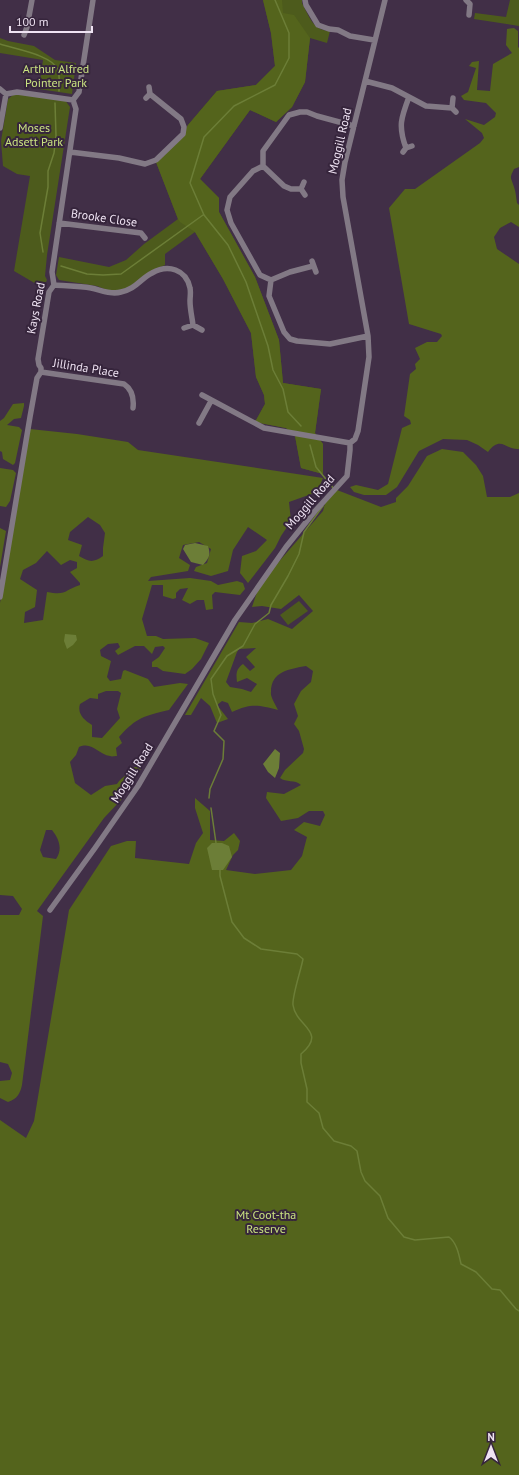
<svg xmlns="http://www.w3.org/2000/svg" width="519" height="1475" font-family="'PT Sans',sans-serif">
<rect width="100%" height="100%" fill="#412f47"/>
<path fill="#4d5b1c" d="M263,0H302V3C309,16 313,31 330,31L327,43L310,38L305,82L292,107L276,122L250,110L200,179L219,198V212L255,277L279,340L283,383L321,389L315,433L323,444V474L301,468L295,436L286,428L255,422L265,404L264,395L256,377L251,333L223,279L195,232L165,254V265L149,272L133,286L121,290H107L97,286L59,280L56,275L59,257L109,267L126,260L144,244L178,219L156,162L181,139L188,125L217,91L256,85L275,66L271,33Z
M510,0H519V26L474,19L475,13L506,17Z
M0,38L8,41L34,46L55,60L76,63L72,94L39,89L43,60L0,53Z
M14,94L65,100L70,107L47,255L45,276L47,280L43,288L14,271L30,176L17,174L3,166L1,141L8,99Z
M299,601L308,611L288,625L280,615Z"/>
<path fill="#54641c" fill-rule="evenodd" d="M263,0H282L283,13L294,15L310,38L305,82L292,107L276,122L250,110L200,179L219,198V212L255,277L279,340L283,383L321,389L315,433L323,444V474L301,468L295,436L286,428L255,422L265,404L264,395L256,377L251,333L223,279L195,232L180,222L178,219L156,162L181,139L188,125L217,91L256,85L275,66L271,33Z
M514,28L518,31V47L519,48V167L514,169C509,179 511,177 514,187C516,192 516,198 517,203L519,205V227L511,222L500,228L494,237L497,249L519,264V449C505,450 501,435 488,452L478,445L467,440L443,439L419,451L397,487L386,495H364L354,492L350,487L356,485L378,490L388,484L402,428L411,424L410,420L404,416L410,374L416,369L415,364L420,359L415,348L427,342H437L442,336L441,334L409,324L389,208L405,189H415L480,143L484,138L482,133L465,119L484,125L495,117L496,113L486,103L464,100L461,96L468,92L476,68L469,66L472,62L479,61L477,90L490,91L493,64L512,53L506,45L507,29Z
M24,403V406L21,418L14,419L7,425L19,427L22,430L15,463L13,465L3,459L2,452L0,451V421L4,418L13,404Z
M30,429L77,434L128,442L138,450L323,478L317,492L289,502L291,521L281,536L275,548L248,583L240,573L242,556L256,551L267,540L248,527L233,550L228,571L211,576L194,571L196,567L207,563L211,549L199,542L183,545L179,558L190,565L188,571L151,577L148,581L190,578L211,581L218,585L237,581L243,583L245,589L240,595L215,592L212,595L213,609L206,610L204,600H197L190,604L182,600L188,588L180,589L176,593V598L173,599L163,596V585H152L142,619L147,636H156L163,639L195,638L209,643L201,659L192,669L185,674L163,671L157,667H152V662L159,657L165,648L163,646L155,647L152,654L144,646H135L118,655L115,651L120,647L118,643L108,644L100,650L101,656L111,661L107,677L110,681L121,679L123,671L125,670L148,679L154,687L180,683L188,684L169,710C144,716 137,717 119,737L122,743L116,748L117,756C114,756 112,757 110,756C98,754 92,741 79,747L76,755L70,762L75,783L91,795L105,786L117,784C122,776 129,775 134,767H140L141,769L129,783L121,800L104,818L37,911L43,916L22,1085C20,1094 17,1099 8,1102L0,1098V1081L10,1080L12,1073L8,1064L0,1062V915H19L22,909L13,896L0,895V603ZM88,517L100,525L105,533L103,548V556C93,563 89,562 79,556L82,545L68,540L70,532ZM47,551L61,565L70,560L77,562V568L70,572L80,583V585C64,590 67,596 47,592L43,620L24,623L25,612L35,607L37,590L20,579L23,570L36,563ZM106,691H118L121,693L117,709L120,718L102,738L92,737V725C84,720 77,714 80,704L90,698L98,699V694ZM46,830H52C59,839 63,849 56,859L43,857L40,850Z
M442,449L463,452L476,465L483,476L487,497H510L519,493V1475H0V1120L26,1138L34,1121L69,910L111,846L127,841H136L135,858L189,864L196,843L203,833L195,808V798L210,811V840L224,841L234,833L240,841L238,850L233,855L226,870L255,874L291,870L302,856L307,837L294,830L304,822L320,826L325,815L323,811H309L298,818L281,821L266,798L267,792L284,794L301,785C295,779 286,783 280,778L285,770L303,753L304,749L299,731L294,724L298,716L294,704L301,691L311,682L313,671L306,666C290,669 271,671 271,692C270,697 276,705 278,710C259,705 251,703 232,712L228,703L222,701L217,705L228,719L217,723L210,706L201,698L191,715H185L239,622L252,623L268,619L292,629L313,611L299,595L281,609L262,606L252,607L259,586L276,565L323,511L325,503L337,490L381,507L396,502V498L408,486L427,456ZM256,648L246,657L255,667L250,671L243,664C236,669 236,674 237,682L247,678L257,684L251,692L242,689L230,687L226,682L237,652L239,649Z
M0,468L13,470L16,473L10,501L6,507L0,506Z
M0,528L6,531L0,567Z"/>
<path fill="#6c7e37" d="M195,543L208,546C211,555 209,558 203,565L191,562L183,549L185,545Z
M65,634L76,635L77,640L73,645L67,649L64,641Z
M275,749L280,753L279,768L275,778L268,772L263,764Z
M212,843H222L229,846L232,857L223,870H212L207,848Z"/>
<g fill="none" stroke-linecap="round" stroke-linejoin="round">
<path stroke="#6c7e37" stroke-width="1.5" d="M275,0L289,33V58L275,85L234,106L204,137L190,183L204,215L228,245L246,282L268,346L273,370L283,389L288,412L301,426
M0,44C14,49 53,55 58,70C60,76 59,84 59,91
M43,252L40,233L48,187V171L54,153L56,136L55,103
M61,266L87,274L103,275L121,274L203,215
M310,445L316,467L334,489
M209,798L210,789L223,759L224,741L214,731L221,715L213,694L211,679L227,656L243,646L255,624L269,613L271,605L288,576L299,554L304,532L323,506
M211,808L216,843
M220,869V876L232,922L244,938L261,949L297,954L303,959C301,970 292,996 293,1005C296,1027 328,1031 301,1054V1063L307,1089V1102L319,1113L323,1128L334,1141L351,1146L357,1151L361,1172L365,1181L380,1196L388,1218L404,1237L415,1240L449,1237C457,1243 459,1255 461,1264L476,1272L492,1289L500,1290L516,1309L519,1311"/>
<path stroke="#827985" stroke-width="5.5" d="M305,0L306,5L318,25L329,29L338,30L350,36L374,40
M466,0L470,4L469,15
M24,35L27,27L32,0
M365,81L392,88L426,106L452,108
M0,89L6,94L17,92L73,100
M146,98L150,94L149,87
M453,98L452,108L456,112
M354,126L317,116L307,112H300L289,115L263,151V166L253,171L230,197L227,210L231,223L260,275L271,280L269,296L284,332L290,339L297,341L330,344L368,336
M0,128L6,94
M406,148C398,126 401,118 409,97
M70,152L119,158L145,164L156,160L183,134L184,127L181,119L150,94
M403,152L406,148L412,146
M263,166L284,186L291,189H301
M304,182L301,189L305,195
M59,223L141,233L145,238
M312,261L316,272
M271,280L290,272L313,266
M54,285C66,286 79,286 91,288C101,290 111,295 121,292C136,289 140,279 152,273C168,264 186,269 190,288C191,292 190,297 190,301C190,309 192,317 193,325
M184,328L193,325L202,330
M41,372L124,384C133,390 134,399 133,408
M202,395L264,428L350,443
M199,423L211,401
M350,443L355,439L358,431L369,357L368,336L343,197L342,180L345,162L385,0
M0,597L30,417L37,378L41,372V368L39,365L38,359L49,292L54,285L52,272L76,109L73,100L79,92L93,0
M50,910L95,848L138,786L235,620L286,547L315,511L347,476L350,450V443"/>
</g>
<g text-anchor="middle" stroke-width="4" stroke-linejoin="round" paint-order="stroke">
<g font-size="12" fill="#cae381" stroke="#36253c">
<text x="56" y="73">Arthur Alfred<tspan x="56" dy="14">Pointer Park</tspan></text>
<text x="34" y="132">Moses<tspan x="34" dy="14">Adsett Park</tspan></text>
<text x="266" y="1219">Mt Coot-tha<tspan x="266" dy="14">Reserve</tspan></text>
</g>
<g font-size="12" fill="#efe3f3" stroke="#36253c">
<text transform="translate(340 141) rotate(-77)" y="4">Moggill Road</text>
<text transform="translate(104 218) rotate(8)" y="4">Brooke Close</text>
<text transform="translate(36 308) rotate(-79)" y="4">Kays Road</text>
<text transform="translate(86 368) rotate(9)" y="4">Jillinda Place</text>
<text transform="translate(310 502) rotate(-49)" y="4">Moggill Road</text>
<text transform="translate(132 773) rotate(-58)" y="4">Moggill Road</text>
</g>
</g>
<g transform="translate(491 1447)" stroke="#36253c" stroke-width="3" paint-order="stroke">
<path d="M0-3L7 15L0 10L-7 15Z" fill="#efe3f3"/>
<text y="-6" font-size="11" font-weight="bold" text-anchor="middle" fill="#efe3f3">N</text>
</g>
<path d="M10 26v6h82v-6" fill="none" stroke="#efe3f3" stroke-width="2"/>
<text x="16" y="26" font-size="12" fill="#efe3f3" stroke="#36253c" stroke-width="3" paint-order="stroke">100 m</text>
</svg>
